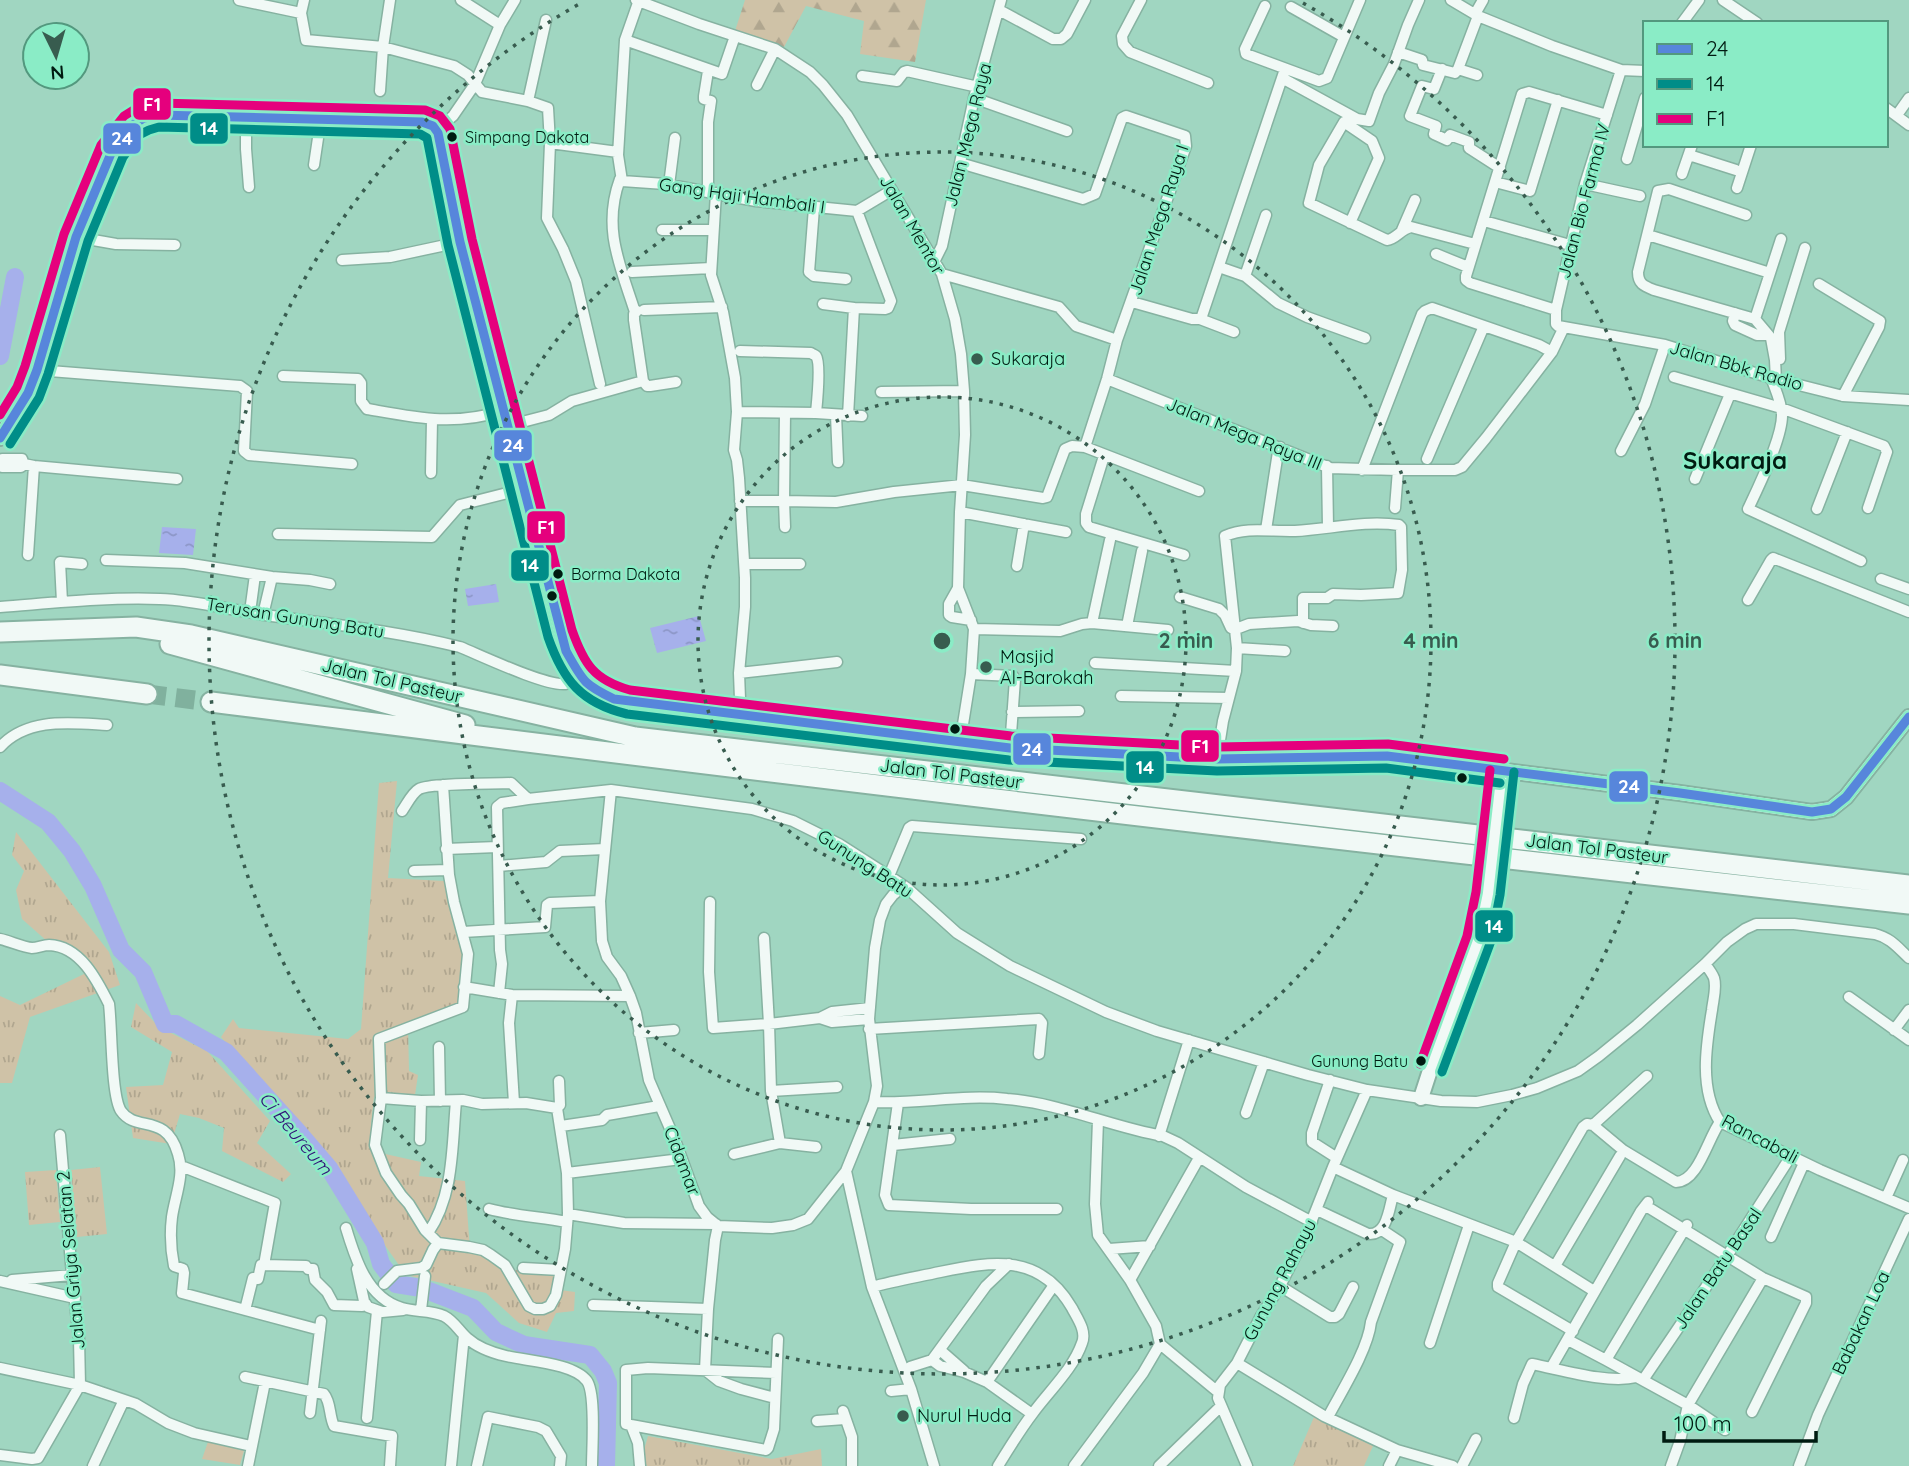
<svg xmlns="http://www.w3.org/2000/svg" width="1909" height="1466" font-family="Quicksand,sans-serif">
<defs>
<pattern id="grass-tufts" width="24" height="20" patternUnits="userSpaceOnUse" patternTransform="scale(1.75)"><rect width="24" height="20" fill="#cfc2a7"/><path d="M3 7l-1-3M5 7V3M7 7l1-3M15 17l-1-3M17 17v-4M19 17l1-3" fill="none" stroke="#b0a68f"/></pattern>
<pattern id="forest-firs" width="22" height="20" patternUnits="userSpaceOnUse" patternTransform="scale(1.75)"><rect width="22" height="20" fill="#cfc2a7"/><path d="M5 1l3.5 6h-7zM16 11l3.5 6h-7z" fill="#b0a68f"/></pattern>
<pattern id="water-ripples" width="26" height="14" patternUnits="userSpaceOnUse" patternTransform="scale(1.75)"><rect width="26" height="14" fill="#a6b0eb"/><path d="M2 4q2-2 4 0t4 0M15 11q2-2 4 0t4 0" fill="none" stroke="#8d97c8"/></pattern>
</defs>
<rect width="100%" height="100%" fill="#a0d6c1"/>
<path fill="url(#grass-tufts)" d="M397,781L388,878L445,881L464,955L461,1006L408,1024L409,1071L418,1075L415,1095L385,1094L374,1097L371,1125L372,1151L421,1162L419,1176L465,1181L470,1250L483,1253L506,1269L555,1273L553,1289L575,1292L574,1311L556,1313L547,1332L519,1323L486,1293L406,1275L318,1151L221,1037L233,1019L239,1028L348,1039L361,1029L379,783Z
M16,832L109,952L120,985L30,1017L12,1083H0V996L20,1005L84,974L74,953L48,942L22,919L16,890L24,871L12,855Z
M136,1003L159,1027L207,1051L270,1121L257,1143L291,1174L283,1182L222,1151L224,1128L199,1118L180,1114L171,1144L133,1138L126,1087L163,1085L172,1052L131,1027Z
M100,1167L107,1234L77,1237L71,1170Z
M56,1170L60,1222L29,1225L25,1172Z
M1314,1417L1373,1446L1364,1466H1293Z
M648,1436L772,1459L821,1449L822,1466H647L642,1457Z"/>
<path fill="url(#forest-firs)" d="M745,0H926L915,62L860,54L864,21L806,6L784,47L735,31Z"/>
<path fill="#cfc2a7" d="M209,1439L245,1447L240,1465L202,1459Z"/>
<path fill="url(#water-ripples)" d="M162,527L196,529L193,555L159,553Z
M496,584L499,602L468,606L465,589Z
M699,616L706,641L657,653L650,628Z"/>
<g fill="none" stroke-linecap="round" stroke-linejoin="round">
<path stroke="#a6b0eb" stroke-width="18" d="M0,356L15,277
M0,791L48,822L72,851L93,886L121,950L143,972L165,1024H176L226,1052L299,1133L329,1168L375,1243L381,1264L396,1284L421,1288L473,1308L496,1332L524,1345L590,1355L603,1371L608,1383L606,1466"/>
<path stroke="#80b19e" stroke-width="19" stroke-dasharray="19 10" stroke-linecap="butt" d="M147,694L211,702"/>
<g stroke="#86b2a1" stroke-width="13">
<path id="street" d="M239,0L301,13
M304,0L301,13L306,40L383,47L454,66L468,75L482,92L528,101L548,108L550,143L547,218L563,249L576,281L600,384
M461,0L500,25
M636,0L699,24L775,49L810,72L823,85L847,115L942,274L955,319L961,354L964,391L965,435L960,512L958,588L974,629L971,674L960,743
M639,0L625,40L618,155L622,181L665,184L756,201L857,211L892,190
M1141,0L1122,36L1123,44L1130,52L1208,83
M1451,0L1478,16L1552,46L1621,70L1645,71
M1723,0L1757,23
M1265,6L1245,49L1246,54L1319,81L1327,78L1360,0
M1291,7L1344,37
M999,10L1053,39H1061L1067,34L1085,0
M1475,14L1483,0
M1682,23L1699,0
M625,40L722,74L735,36
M1398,52L1422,60L1423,65L1455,73L1458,69
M1442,69L1434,89L1422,86L1410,116L1436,126L1434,134L1447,140L1450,135L1469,142V148L1500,168
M1621,70L1585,184L1556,310V324L1558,326L1665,345L1771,378L1843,396L1909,400
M1477,75L1458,69L1478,16
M862,76L897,81L904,72L907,71L978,87
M1282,78L1357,119L1369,121L1379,93L1394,64L1408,25L1419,0
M757,85L775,49
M380,91L383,47L390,0
M974,98L1067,131
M528,101L546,20
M1886,108L1909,125
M1897,115L1909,98
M246,116V149L249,187
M436,130L453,116L475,84L500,25L515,0
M550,143L618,152
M1689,155L1736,170
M1627,159L1645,98
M960,163L1083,199L1095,194L1122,118L1126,116L1185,136L1186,146L1117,340L1107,379L1085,447L1199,491
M314,165L321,118
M1682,174L1692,145
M620,179C602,228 620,265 635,312
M1495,182L1530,191L1558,100
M1585,184L1640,196
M669,185L675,138
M1737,188L1751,145
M708,192V122L711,101L704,99V96L708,71
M716,193L711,275L723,312L735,378L737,412
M814,208L809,272L814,276L846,279
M1266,215L1245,276L1278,303L1307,317L1365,338
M1746,215L1669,189L1658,191L1638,272C1638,284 1644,286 1654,290L1755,319L1771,338L1775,360L1776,380
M1484,221L1570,245
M1350,223L1379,158L1372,141L1344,122L1319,165L1309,203L1387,240C1396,239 1401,229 1411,227L1475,244
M662,230H713
M1402,230L1415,200
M1648,235L1770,273L1781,239
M76,237L116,244L175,245
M1436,254L1468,267
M342,260L390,257L460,242
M935,260L942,246L974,98L1001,0
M1219,267L1245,276
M632,272L711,268
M942,274L1059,307L1076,326L1117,340
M1819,284L1880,321L1879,327L1843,396
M1132,302L1192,319H1200L1202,316L1285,69
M823,304L854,308L848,416
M854,308L885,309L888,308L891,301L857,211
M644,310L722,307
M1556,310L1470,283L1466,280V276L1522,94L1529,92L1607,115
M637,311L634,314V320L643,381
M1735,313L1733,321L1735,325L1757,335H1766
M1200,319L1234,332
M1755,319L1770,273
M740,351L811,353C812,354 815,355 816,356C821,363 817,403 816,413
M1780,359L1779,332L1805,248
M37,370L240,386L247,391L244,451L249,455L352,464
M283,376L358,379L361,383V401L367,409C418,418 452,426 503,411
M1674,377L1781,408L1884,446L1887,452L1868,508
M1771,377C1775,389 1781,401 1782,414C1783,437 1758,488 1748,509L1861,561
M1107,379L1330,468L1398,470H1455L1462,467L1486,438L1552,352L1564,327
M881,392L964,391
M785,413L784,501L836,502L894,492L962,485L1043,498L1047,497L1065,449L1072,446L1085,447
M836,415L838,462
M507,426L549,415L572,401L643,381L647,386H650L676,382
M1621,451L1645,404L1665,345
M1104,456L1086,514V523L1089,527L1184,555
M1427,459L1484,326
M0,462L2,459H22L24,464L34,466L177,479
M0,465L2,467H21L24,464
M1327,466L1328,527
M1362,470L1422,314L1425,311L1432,308L1539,345L1552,352
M431,473L432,420
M1695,479L1730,394
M740,501H784L785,527
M1395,508L1398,470
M1817,509L1847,432
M960,512L1066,532
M1266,530L1278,452L1280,447
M278,534L432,537L460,505L523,489
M28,555L34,466
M106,560L185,563L272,577L310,580L330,584
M745,564H800
M1017,566L1024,524
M1881,579L1909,589
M958,588L949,604V615L952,617L971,620
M1180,597L1219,609L1225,615L1231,628L1236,629
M1748,600L1771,560L1773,558L1909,612
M62,602L60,562L82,564
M0,607C53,603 106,597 160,599C195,600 230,610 265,615C330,624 396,631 460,647C482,656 545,686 565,684C571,683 576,681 581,678
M250,612L255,575
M263,615L272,577
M1092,623L1110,540
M1127,626L1142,551
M974,629L1060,631L1082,624L1092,623L1168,630
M1236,629L1249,624L1298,621L1311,625L1333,626
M1237,648L1285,651
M1095,663L1236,671
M739,673L837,662
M971,674L1013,676L1015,679L1010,748
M1121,696L1229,698
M1012,712L1079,711
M748,717L740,699L739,673L745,607V578L739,478L737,460L734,450L737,412L816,413L862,416
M0,747C28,717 70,723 107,725
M1217,759L1223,721L1236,671L1237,648L1225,536C1247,526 1272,532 1295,531C1330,529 1365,520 1399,525L1401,527L1402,570L1398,593L1361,595L1333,594L1327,598H1303V623
M443,785L449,875L454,902L468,954L463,1007L379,1039L381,1098L375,1145L386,1173L401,1195L409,1204L425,1230L438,1243L469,1247L483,1250L491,1255L505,1265L529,1306L535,1309H543L550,1306L556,1295L565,1249L568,1214L567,1173L557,1108L560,1105L559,1081
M611,790L600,901L602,941L607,957L621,976L630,996L636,1013L649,1080L675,1140L699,1206L707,1217L718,1226L772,1228L793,1225L808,1219L846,1171
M402,811C407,804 412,793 419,789C430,783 494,784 511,783L528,799
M446,849L497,847
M499,866L546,862L560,851L605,849
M414,871L448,870
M889,876L909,828L912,826L1081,839
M907,888L899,890L893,895L886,904L880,920L875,948L869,1019L877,1086L874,1102L846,1171L872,1287L911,1389L934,1466
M710,902L709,972L713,1028L769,1024L820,1018L832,1012L870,1008
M463,932L545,927L547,905L550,903L600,901
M764,938L769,1024L771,1091L780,1143L816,1147
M0,939C10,941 22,947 32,948C38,948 43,945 49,945C80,946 97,980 109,1004C112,1027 111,1096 121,1111C136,1133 166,1112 178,1154C185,1175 175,1196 172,1217C170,1233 171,1251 174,1266L183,1269L184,1273L182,1293L320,1330
M1705,964C1708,968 1712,973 1714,978C1717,988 1713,1000 1712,1010C1706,1046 1699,1090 1720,1122L1820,1170L1909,1208
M464,987L512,995L630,996
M499,993L502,964L500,950L497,807L502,803L528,799L611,790L752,809L793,821L839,844L889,876L907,888L957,933L981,948L1010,966L1106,1012L1157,1031L1308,1075L1367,1090L1441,1101L1477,1102L1512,1095L1537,1088L1578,1071L1599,1056L1637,1025L1705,964L1727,942L1745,929L1756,924H1794L1875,934C1891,938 1898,948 1909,958
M512,995L509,1023L514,1103
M1849,997L1909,1040
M820,1018L832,1022L869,1019
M869,1029L1039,1019L1042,1023L1039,1054
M1894,1030L1909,1010
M639,1033L674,1030
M439,1047L440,1101
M1330,1080L1312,1133V1142L1337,1158
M771,1091L837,1087
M381,1098L421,1101L463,1100L482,1104L526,1103L557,1108
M874,1102C919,1104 963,1094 1007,1099C1060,1103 1111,1127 1163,1136L1178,1143L1246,1187L1312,1222
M898,1103L885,1195L889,1205L971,1209H1057
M1246,1113L1264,1062
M1098,1120L1095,1204L1098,1235L1130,1280L1156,1326L1160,1344L1218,1392
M1593,1125L1623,1150L1676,1182C1698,1182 1708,1138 1720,1122
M561,1126L602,1120L607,1115L659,1106
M1159,1136L1189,1040
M420,1140L421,1101
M893,1145L950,1139
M734,1154L780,1143
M181,1166L275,1203L264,1265H261L258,1279L253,1278L245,1310
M1333,1167L1393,1195L1516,1242L1594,1291
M567,1173L681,1159
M1886,1198L1903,1160
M1646,1206L1763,1278L1806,1297V1303L1752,1412
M489,1209C515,1216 541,1217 567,1222
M1317,1210L1368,1234C1387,1236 1389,1209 1393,1195
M568,1214L624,1223L716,1224
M346,1228C355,1258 367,1298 402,1308C416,1312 431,1310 444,1316C454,1321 459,1331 467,1338C478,1348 493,1353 506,1356C527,1361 574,1363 587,1381C596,1394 592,1448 592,1466
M428,1233C454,1195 452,1146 456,1101
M1771,1237L1804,1163
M1109,1249L1150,1246
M264,1265L306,1266L308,1269H313L315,1280L327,1292L334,1305L362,1306
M1555,1266L1620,1156
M523,1268L560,1270
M357,1269L364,1301L368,1307L382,1312L403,1310
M12,1280L72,1275
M1130,1280L1199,1158
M0,1281L75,1298
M384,1284L397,1271L421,1268L426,1265L433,1250L438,1243
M1280,1286L1330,1317H1335L1339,1314L1353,1287
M872,1287C894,1281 917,1277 940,1272C993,1261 1040,1253 1072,1308C1077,1318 1087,1331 1082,1343C1073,1369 1050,1390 1033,1413C1020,1430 1009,1448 998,1466
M593,1305L708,1309
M421,1310L425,1276
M1573,1331L1498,1287V1283L1516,1242L1583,1127L1587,1124L1593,1125L1647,1076
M1568,1340L1606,1360L1688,1405L1763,1278
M1430,1343L1469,1225
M940,1350L964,1371
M932,1360L940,1366L964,1372L987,1382L1032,1414
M1606,1360L1687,1225
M1237,1363L1324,1416L1397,1450L1453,1466
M910,1367L932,1360L986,1286L1009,1264
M0,1368L80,1385L136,1404L168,1423L194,1433L251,1446
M1551,1368L1641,1211L1648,1202
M705,1370L708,1309L715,1240L718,1226
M705,1370L719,1381L741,1389L775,1398
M245,1377L324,1394C331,1402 329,1416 334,1426L392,1436L390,1466
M1643,1380L1727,1256L1791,1156
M987,1382L1054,1285
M891,1391L911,1389
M843,1411L852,1437V1466
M310,1413L321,1321
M1328,1417C1341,1392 1368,1350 1371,1322L1400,1242L1382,1230
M367,1418L377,1311
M1514,1418L1523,1384L1532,1364C1563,1370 1607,1384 1637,1377
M817,1421L845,1419
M631,1425L766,1450L768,1448L774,1429L778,1339
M0,1455L32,1459L38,1458L80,1385L79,1339L72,1275L60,1135
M93,1466L124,1400
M248,1466L265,1382
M451,1466L464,1335
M477,1466L488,1417L538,1427L546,1431L561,1456L560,1466
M640,1466L638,1443L631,1425L626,1424V1370L648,1368L776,1373
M1074,1466L1143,1373L1160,1344
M1159,1466L1221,1406
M1247,1466L1218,1398L1220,1385L1237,1363L1261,1316L1280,1286L1306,1235L1333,1167L1367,1090
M1389,1466L1397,1450
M1462,1466L1476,1439
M1671,1466L1680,1441L1688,1405L1725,1430
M1799,1466L1818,1415L1909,1219"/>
</g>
<g stroke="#86b2a1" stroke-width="18">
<path id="secondary" d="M0,438L28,393L37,370L76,237L112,151L131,126L144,118L158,115L422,122L433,126L438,133L460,242L566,651L581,678L590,687L614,699L628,702L1010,748L1217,759H1279L1387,756L1680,793L1812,812L1831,809L1846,797L1909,717
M1498,809L1502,771
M1421,1098L1434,1058L1479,939L1488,894"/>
</g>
<g stroke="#86b2a1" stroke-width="23">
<path id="highway" d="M0,632L136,627L191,635L635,737L1909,885
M170,644L465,725
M0,675L147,694
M211,702C777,775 1343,841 1909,904"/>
</g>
<use href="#street" stroke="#f1f9f6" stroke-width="10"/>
<use href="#secondary" stroke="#f1f9f6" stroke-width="14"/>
<use href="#highway" stroke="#f1f9f6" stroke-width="19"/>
<g stroke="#86b2a1" stroke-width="18" stroke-linecap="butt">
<path id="secondary-bridge" d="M1488,894L1498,809"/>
</g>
<use href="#secondary-bridge" stroke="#f1f9f6" stroke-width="14"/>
<g stroke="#8aecc6" stroke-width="14">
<path id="bus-1" d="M0,438L28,393L37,370L76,237L112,151L131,126L144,118L158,115L422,122L433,126L438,133L460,242L566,651C583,681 583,684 614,699L1010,748L1217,759L1387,756L1680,793L1812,812L1831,809L1846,797L1909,717"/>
</g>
<g stroke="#8aecc6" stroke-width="14">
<path id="bus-2" d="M10,444L39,398L48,374L88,241L123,157L139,135L149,130L159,127L420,134L427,138L448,245L548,637C563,680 581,703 627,714L1009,760L1217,771L1386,768L1500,783
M1442,1072L1491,941L1500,895L1514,772"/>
</g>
<g stroke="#8aecc6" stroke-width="14">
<path id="bus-3" d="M0,415L17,387L25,366L64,234L101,145L124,116L140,106L158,103L425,110L440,116L450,129L472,239L572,630C584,664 594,680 630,690L1011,736L1217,747L1388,744L1504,759
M1420,1064L1467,936L1476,892L1490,770"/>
</g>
<use href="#bus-1" stroke="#5786db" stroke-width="9"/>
<use href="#bus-2" stroke="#008d88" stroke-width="9"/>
<use href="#bus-3" stroke="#e5007d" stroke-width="9"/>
</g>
<g fill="none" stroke="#385c4f" stroke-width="3.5" stroke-dasharray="3.5 7">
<circle cx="942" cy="641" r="244"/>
<circle cx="942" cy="641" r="489"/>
<path d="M1303 3A733 733 0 1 1 581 3"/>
</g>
<g fill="#001b11" stroke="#8aecc6" stroke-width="2.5">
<circle cx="452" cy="137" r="6"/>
<circle cx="558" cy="574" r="6"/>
<circle cx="552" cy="596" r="6"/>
<circle cx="955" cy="729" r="6"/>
<circle cx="1462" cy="778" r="6"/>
<circle cx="1421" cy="1061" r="6"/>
</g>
<g fill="#385c4f" stroke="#8aecc6" stroke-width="2.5">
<circle cx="977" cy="359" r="7"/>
<circle cx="986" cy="667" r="7"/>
<circle cx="903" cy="1416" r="7"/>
</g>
<g text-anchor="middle" stroke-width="5" stroke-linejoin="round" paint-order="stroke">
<g font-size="16" fill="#001b11" stroke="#8aecc6" text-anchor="start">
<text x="465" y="143">Simpang Dakota</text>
<text x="571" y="580">Borma Dakota</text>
<text x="1408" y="1067" text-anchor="end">Gunung Batu</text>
</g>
<g font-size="18" fill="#001b11" stroke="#8aecc6">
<text transform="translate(968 135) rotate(-76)" y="6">Jalan Mega Raya</text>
<text transform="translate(742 196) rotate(8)" y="6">Gang Haji Hambali I</text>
<text transform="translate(1584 201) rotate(-75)" y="6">Jalan Bio Farma IV</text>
<text transform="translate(1159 220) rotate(-72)" y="6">Jalan Mega Raya I</text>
<text transform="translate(912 225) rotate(60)" y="6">Jalan Mentor</text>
<text transform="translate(1736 366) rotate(16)" y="6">Jalan Bbk Radio</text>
<text transform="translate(1244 434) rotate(22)" y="6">Jalan Mega Raya III</text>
<text transform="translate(295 618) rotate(9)" y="6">Terusan Gunung Batu</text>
<text transform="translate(392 681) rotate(13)" y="6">Jalan Tol Pasteur</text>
<text transform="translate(951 774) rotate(7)" y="6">Jalan Tol Pasteur</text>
<text transform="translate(1597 849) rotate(7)" y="6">Jalan Tol Pasteur</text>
<text transform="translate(865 864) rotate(33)" y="6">Gunung Batu</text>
<text transform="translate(1760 1139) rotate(28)" y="6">Rancabali</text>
<text transform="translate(682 1161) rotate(69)" y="6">Cidamar</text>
<text transform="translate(71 1260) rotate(-95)" y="6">Jalan Griya Selatan 2</text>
<text transform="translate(1718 1269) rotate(-56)" y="6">Jalan Batu Basal</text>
<text transform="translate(1280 1280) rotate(-62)" y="6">Gunung Rahayu</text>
<text transform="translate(1861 1323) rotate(-65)" y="6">Babakan Loa</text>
</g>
<g font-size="18" fill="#001b11" stroke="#8aecc6" text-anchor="start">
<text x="991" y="365">Sukaraja</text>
<text x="1000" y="663">Masjid<tspan x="1000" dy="21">Al-Barokah</tspan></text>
<text x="917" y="1422">Nurul Huda</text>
</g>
<g font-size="19" font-style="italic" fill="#301177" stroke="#8aecc6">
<text transform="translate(296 1133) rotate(50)" y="7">Ci Beureum</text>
</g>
<g font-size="24" font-weight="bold" fill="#001b11" stroke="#8aecc6">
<text x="1735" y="469">Sukaraja</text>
</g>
</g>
<circle cx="942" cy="641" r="10" fill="#385c4f" stroke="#8aecc6" stroke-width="3.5"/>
<g font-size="21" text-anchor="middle" font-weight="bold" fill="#385c4f" stroke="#8aecc6" stroke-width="5" stroke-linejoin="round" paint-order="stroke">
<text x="1186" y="648">2 min</text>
<text x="1431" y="648">4 min</text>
<text x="1675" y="648">6 min</text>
</g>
<g stroke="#8aecc6" stroke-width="2.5">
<rect x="132" y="87" width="40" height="34" rx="7" fill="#e5007d"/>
<rect x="189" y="112" width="40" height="33" rx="7" fill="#008d88"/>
<rect x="102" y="122" width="40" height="33" rx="7" fill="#5786db"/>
<rect x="493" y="429" width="40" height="33" rx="7" fill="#5786db"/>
<rect x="526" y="510" width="40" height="34" rx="7" fill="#e5007d"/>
<rect x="510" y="549" width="40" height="33" rx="7" fill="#008d88"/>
<rect x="1180" y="729" width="40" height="34" rx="7" fill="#e5007d"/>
<rect x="1012" y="732" width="40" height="34" rx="7" fill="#5786db"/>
<rect x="1125" y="750" width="40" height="34" rx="7" fill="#008d88"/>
<rect x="1608" y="770" width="41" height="33" rx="7" fill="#5786db"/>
<rect x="1474" y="909" width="40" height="34" rx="7" fill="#008d88"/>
</g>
<g font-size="19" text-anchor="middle" font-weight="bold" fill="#fff">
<text x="152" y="111">F1</text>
<text x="209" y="135">14</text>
<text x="122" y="145">24</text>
<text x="513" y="452">24</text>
<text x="546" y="534">F1</text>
<text x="530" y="572">14</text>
<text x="1200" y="753">F1</text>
<text x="1032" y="756">24</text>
<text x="1145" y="774">14</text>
<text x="1629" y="793">24</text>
<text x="1494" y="933">14</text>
</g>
<rect x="1643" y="21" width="245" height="126" fill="#8aecc6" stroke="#53987e" stroke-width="2"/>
<rect x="1657" y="44" width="35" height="10" fill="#5786db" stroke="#53987e" stroke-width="2"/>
<text x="1706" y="56" font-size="21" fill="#001b11">24</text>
<rect x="1657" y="79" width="35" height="10" fill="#008d88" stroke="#53987e" stroke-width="2"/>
<text x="1706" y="91" font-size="21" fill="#001b11">14</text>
<rect x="1657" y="114" width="35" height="10" fill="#e5007d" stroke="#53987e" stroke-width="2"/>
<text x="1706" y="126" font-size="21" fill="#001b11">F1</text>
<g transform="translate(56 56) rotate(175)"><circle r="33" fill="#8aecc6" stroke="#53987e" stroke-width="2"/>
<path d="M0-5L12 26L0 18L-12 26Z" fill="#385c4f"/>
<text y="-10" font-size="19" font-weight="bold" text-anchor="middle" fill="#001b11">N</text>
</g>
<path d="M1664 1431v10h152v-10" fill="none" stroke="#001b11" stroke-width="3.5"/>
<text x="1674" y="1431" font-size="21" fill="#001b11" stroke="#8aecc6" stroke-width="5" paint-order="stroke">100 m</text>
</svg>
